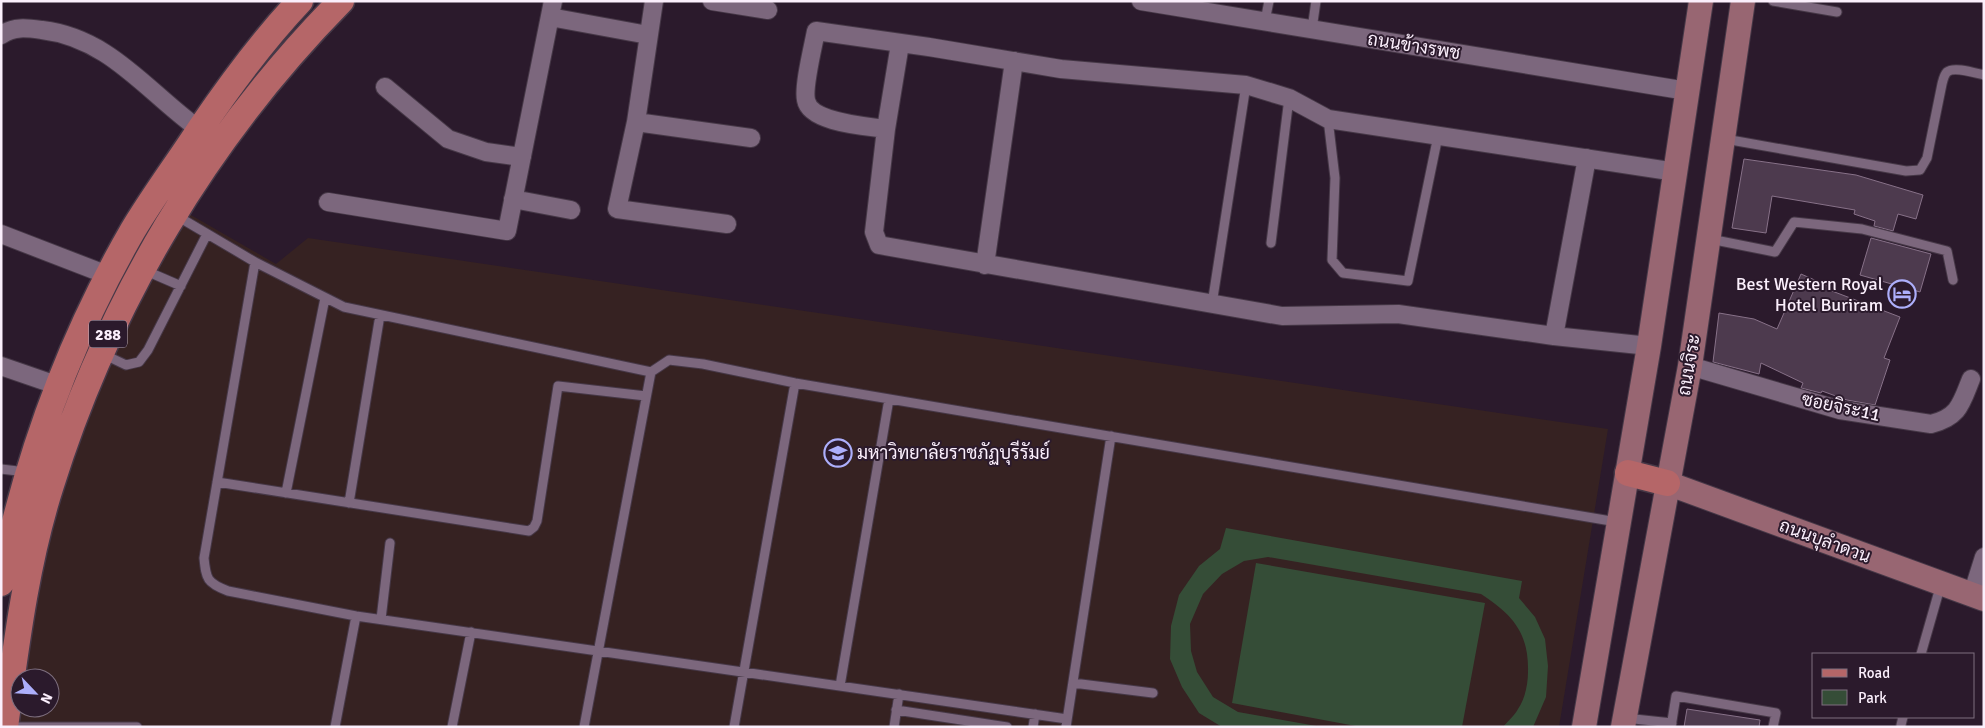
<svg xmlns="http://www.w3.org/2000/svg" width="1985" height="728" font-family="Signika,Sarabun,sans-serif">
<rect width="100%" height="100%" fill="#2b1a2c"/>
<path fill="#362222" d="M184,211L276,264L308,238L1608,429L1559,727H14L20,708H50V678H22L40,586L64,477L111,348Z"/>
<path fill="#354d37" d="M1226,528L1522,581L1519,598L1535,617L1545,639L1548,666L1546,697L1533,727H1503C1508,721 1515,715 1518,709C1525,699 1528,684 1528,672C1529,633 1513,615 1481,594L1268,557L1244,561L1222,574L1203,594L1190,624L1191,651L1197,672L1213,697L1238,712L1322,727H1222L1199,713L1182,687L1170,659L1171,626L1179,595L1199,566L1220,549Z
M1256,563L1485,603L1462,727H1361L1232,703Z"/>
<path fill="#4d3a4e" stroke="#877188" d="M1744,159L1856,175L1923,195L1916,219L1898,214L1893,231L1874,226L1875,221L1854,214L1855,210L1772,196L1766,233L1732,228Z
M1871,238L1931,254L1920,292L1860,275Z
M1801,274L1833,288L1832,291L1900,317L1884,358L1890,360L1875,405L1847,400L1822,391L1821,393L1801,388L1803,383L1761,363L1759,374L1713,362L1719,313L1754,319L1777,329Z
M1687,709L1760,720L1759,727H1684Z"/>
<g fill="none" stroke-linecap="round" stroke-linejoin="round">
<g stroke="#463847" stroke-width="11">
<path id="lane" d="M1773,1L1837,12
M1265,21L1269,1
M1312,29L1316,1
M1328,119L1335,178L1332,260L1343,273L1408,281L1438,136
M1725,139L1906,171L1920,170L1927,158L1942,84C1943,80 1944,75 1947,72C1954,66 1975,73 1984,75
M177,216L255,262L344,307L651,372
M1710,239L1775,252L1794,222L1862,229L1947,251L1953,280
M1271,243L1289,98
M255,262L204,558C206,579 207,583 228,591L356,616L1067,719
M144,270L181,286
M1212,304L1246,85
M103,354L126,365L139,362L148,350L207,234
M1,469L26,472
M217,482L529,531L534,527L537,521L558,386L646,396
M286,493L325,298
M349,503L380,315
M381,619L390,543
M1921,654L1941,584
M1073,683L1153,693
M840,686L889,399
M896,710L1007,727
M1625,718L1672,723
M1901,725L1903,717
M16,727H137
M335,727L356,616
M452,727L471,632
M584,727L651,372L669,360L703,364L795,383L1617,522
M734,727L795,383
M894,727L899,694
M1033,727L1035,714
M1066,727L1111,436
M1671,727L1676,696L1776,713L1773,727"/>
</g>
<g stroke="#463847" stroke-width="20">
<path id="street" d="M654,1L636,122L617,209L727,224
M712,1L768,10
M1141,1L1687,91
M550,17L648,35
M1,35C14,26 27,28 42,30C110,38 147,92 200,130
M900,44L886,129L874,232L879,245L1282,316L1398,314L1554,336L1587,158
M385,87L448,139L486,152L522,157
M636,122L751,138
M886,129C867,126 810,123 806,100C803,87 813,47 816,31L929,47L1061,69L1246,85L1289,98L1328,119L1676,172
M513,199L571,210
M328,202L507,231L553,1
M1,234L110,276
M985,265L1014,61
M1554,336L1649,346
M1,366L59,386
M1690,366L1840,410L1931,424C1959,417 1961,404 1971,379
M1972,595L1984,557"/>
</g>
<g stroke="#463847" stroke-width="26">
<path id="secondary" d="M1667,483L1984,599
M1584,727L1649,346L1701,1
M1623,727L1690,366L1743,1"/>
</g>
<g stroke="#463847" stroke-width="29">
<path id="primary" d="M1628,473L1667,483
M1,583C26,460 70,339 133,230C154,195 178,163 200,129C230,85 263,40 300,1
M5,727C16,646 26,563 51,485C108,303 207,137 341,1"/>
</g>
<use href="#lane" stroke="#7c677d" stroke-width="9"/>
<use href="#street" stroke="#7c677d" stroke-width="18"/>
<use href="#secondary" stroke="#986672" stroke-width="24"/>
<use href="#primary" stroke="#b56668" stroke-width="26"/>
</g>
<defs>
<g id="hotel-ring" transform="scale(1.4375)"><circle r="9.5" fill="#2b1a2c" stroke="#adaffb" stroke-width="1.5"/><path d="M-6-4.5h1.5V1H6V5H4.5V3h-9V5H-6ZM-4 0a1.8 1.8 0 1 1 3.6 0ZM.5 0V-2.5h3Q6-2.5 6 0Z" fill="#adaffb"/></g>
<g id="university-ring" transform="scale(1.4375)"><circle r="9.5" fill="#2b1a2c" stroke="#adaffb" stroke-width="1.5"/><path d="M0-5L7-2L0 1L-7-2ZM-4 1L0 2.5L4 1V4Q0 6-4 4Z" fill="#adaffb"/></g>
</defs>
<g fill-rule="evenodd">
<use href="#hotel-ring" x="1902" y="294"/>
<use href="#university-ring" x="838" y="453"/>
</g>
<g text-anchor="middle" stroke-width="4" stroke-linejoin="round" paint-order="stroke">
<rect fill="#2b1a2c" stroke="#bdafbe" stroke-width="1" x="89" y="320.5" width="38" height="27" rx="4"/>
<g font-size="16" font-weight="bold" fill="#fbeffc">
<text x="108" y="340">288</text>
</g>
<g font-size="18" fill="#fbeffc" stroke="#2b1a2c">
<text transform="translate(1414 46) rotate(9)" y="6">ถนนข้างรพช</text>
<text transform="translate(1689 365) rotate(-80)" y="6">ถนนจิระ</text>
<text transform="translate(1841 407) rotate(12)" y="6">ซอยจิระ11</text>
<text transform="translate(1825 541) rotate(20)" y="6">ถนนบุลำดวน</text>
</g>
<g font-size="18" fill="#fbeffc" stroke="#2b1a2c" text-anchor="end">
<text x="1883" y="290">Best Western Royal<tspan x="1883" dy="21">Hotel Buriram</tspan></text>
<text x="857" y="459" text-anchor="start">มหาวิทยาลัยราชภัฏบุรีรัมย์</text>
</g>
</g>
<rect width="1985" height="728" fill="none" stroke="#fbeffc" stroke-width="5"/>
<rect x="1812" y="653" width="162" height="65" fill="#2b1a2c" stroke="#7e6f7f"/>
<rect x="1822" y="669" width="25" height="8" fill="#b56668" stroke="#7e6f7f"/>
<text x="1858" y="678" font-size="15" fill="#fbeffc">Road</text>
<rect x="1822" y="690" width="25" height="15" fill="#354d37" stroke="#7e6f7f"/>
<text x="1858" y="703" font-size="15" fill="#fbeffc">Park</text>
<g transform="translate(35 693) rotate(115)"><circle r="24" fill="#2b1a2c" stroke="#7e6f7f"/>
<path d="M0-4L9 19L0 12L-9 19Z" fill="#adaffb"/>
<text y="-8" font-size="14" font-weight="bold" text-anchor="middle" fill="#fbeffc">N</text>
</g>
</svg>
